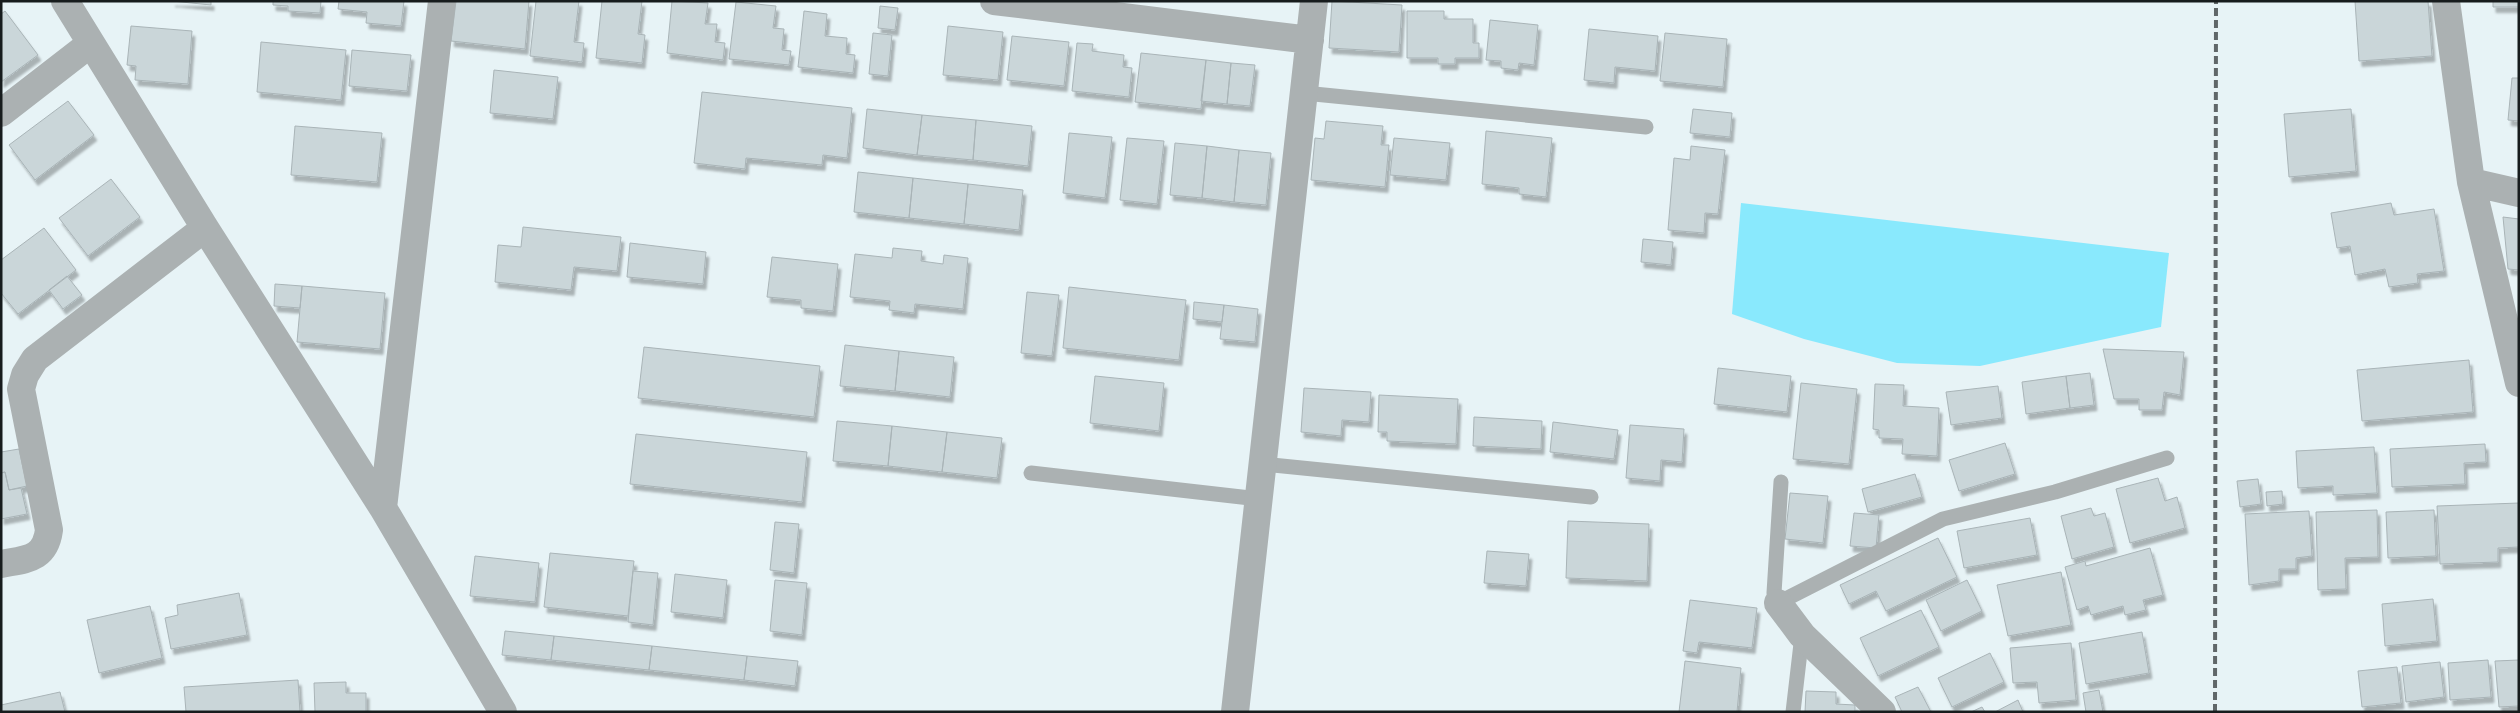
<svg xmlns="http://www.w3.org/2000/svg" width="2520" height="713" font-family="'Archivo Narrow',sans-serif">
<defs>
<filter id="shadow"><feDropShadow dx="3" dy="5.5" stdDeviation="1" flood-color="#0004"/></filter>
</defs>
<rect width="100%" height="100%" fill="#e7f3f6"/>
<path fill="#89e9fd" d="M1741,203L2169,253L2161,327L1980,366L1897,363L1804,339L1732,314Z"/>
<path fill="#cad6d9" stroke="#a9b4b7" filter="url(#shadow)" d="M172,1H211V5Z
M273,1H321L320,13L288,11V6L273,5Z
M339,1H404L401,26L366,23L367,12L338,9Z
M456,1H529L525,49L451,41Z
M536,1H579L574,42L584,43L582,62L530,56Z
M602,1H642L638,34L645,35L642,63L596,58Z
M672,1L708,3L705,24H717L715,42L725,43L723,60L667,53Z
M1332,1L1402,5L1399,52L1329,48Z
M2355,1H2428L2432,56L2359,61Z
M2493,1H2519V7H2493Z
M736,2L776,6L773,28L784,29L782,50L791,51L789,65L729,59Z
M880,6L898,8L895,30L878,28Z
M5,11L38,55L1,82V14Z
M804,11L827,14L825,36L847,38L846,54L855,55L853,73L798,67Z
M1407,11H1444V19H1473V43H1479V58H1455V64H1438V58H1407Z
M1490,20L1538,25L1534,65L1519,63L1518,70L1501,68V61L1486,60Z
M131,26L192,31L188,84L135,80L136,66L127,65Z
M948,26L1003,32L998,80L943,75Z
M1589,29L1658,36L1655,71L1615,67L1614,83L1584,80Z
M873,33L892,35L888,76L869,74Z
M1665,33L1727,39L1723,87L1660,81Z
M1012,36L1069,42L1064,86L1007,80Z
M261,42L346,50L341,100L257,92Z
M1077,43L1093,44L1092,51L1124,55L1123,67L1132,68L1129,97L1072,91Z
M352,50L411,55L407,91L349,86Z
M1141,53L1206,60L1201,109L1135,102Z
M1206,60L1231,63L1227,104L1201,101Z
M1231,63L1255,65L1250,106L1227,104Z
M494,70L558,77L553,119L490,113Z
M2512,78H2519V121L2508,120Z
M702,92L852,108L847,158L823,155L822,165L746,158L745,169L694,163Z
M68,101L94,135L35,180L9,145Z
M867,109L922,115L917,155L863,148Z
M1693,109L1732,113L1730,137L1690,133Z
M2351,109L2356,171L2289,177L2284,114Z
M922,115L976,120L973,160L917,155Z
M976,120L1032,126L1028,166L973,160Z
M1326,121L1383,126L1381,145H1389L1385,187L1311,180L1315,138L1324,139Z
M295,126L382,133L377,182L291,175Z
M1486,131L1552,138L1546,197L1519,194V188L1482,184Z
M1069,133L1112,137L1105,198L1063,193Z
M1127,138L1164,141L1157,204L1120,200Z
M1394,138L1450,143L1446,180L1390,175Z
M1175,143L1207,146L1202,198L1170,195Z
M1207,146L1239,150L1234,202L1202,198Z
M1691,146L1725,150L1718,214L1705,213L1704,233L1668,230L1674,158L1690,160Z
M1239,150L1271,153L1266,205L1234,202Z
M858,172L913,178L909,218L854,212Z
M913,178L968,184L964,224L909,218Z
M111,179L140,217L88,256L59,218Z
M968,184L1023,190L1019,230L964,224Z
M2391,203L2394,215L2434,209L2444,271L2417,274L2418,283L2389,287L2385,269L2355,275L2350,246L2337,248L2331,213Z
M2503,217L2519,219V270L2508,269Z
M523,227L621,237L617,271L574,267L571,290L495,282L498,245L521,247Z
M44,228L76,270L18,314L1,293V260Z
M1643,239L1673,242L1671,265L1641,262Z
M630,243L706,252L703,284L627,277Z
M893,248L922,251L921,261L943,264L944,255L968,258L963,309L915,304L914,313L889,310L890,301L850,297L855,254L892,258Z
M772,257L838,264L833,311L801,308V300L767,297Z
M67,276L82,295L63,309L49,290Z
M275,284L302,286L300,308L274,306Z
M302,286L385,293L380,349L297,342Z
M1069,287L1186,300L1179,360L1063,348Z
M1027,292L1059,295L1052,356L1021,353Z
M1194,302L1224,305L1222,322L1193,319Z
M1224,305L1258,309L1255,342L1220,339Z
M845,345L899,351L895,391L840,386Z
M644,347L820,366L814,417L638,398Z
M2103,349L2184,352L2180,395L2164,392L2162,410H2139V399H2114Z
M899,351L954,357L950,397L895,391Z
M2469,360L2473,412L2362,421L2357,370Z
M1718,368L1791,376L1787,412L1714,404Z
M2090,373L2094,405L2070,408L2066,376Z
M1095,376L1164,383L1159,431L1090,423Z
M2066,376L2070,408L2026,414L2022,382Z
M1801,383L1857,389L1849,464L1793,459Z
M1875,384L1904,385L1903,406L1939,408L1937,456L1902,454L1903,439L1879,438V430L1873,429Z
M1998,386L2002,418L1951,425L1946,392Z
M1304,388L1371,392L1369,422L1342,420L1341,436L1301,432Z
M1379,395L1458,399L1456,444L1387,441V432H1378Z
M1474,417L1542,421L1541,449L1473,446Z
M837,421L892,426L888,466L833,461Z
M1553,422L1618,430L1614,459L1550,452Z
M1630,425L1684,429L1682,462L1661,460L1660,481L1626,478Z
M892,426L947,432L942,472L888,466Z
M947,432L1002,438L997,478L942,472Z
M636,434L807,452L802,502L630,484Z
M2005,443L2015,474L1959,491L1949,460Z
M2485,444L2486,462L2464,463L2465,484L2392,487L2390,449Z
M2374,447L2377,493L2333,495V486L2298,488L2296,451Z
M19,449L27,486L9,490L5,472L1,473V452Z
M5,472L9,490L21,488L27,514L1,519V473Z
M1915,474L1922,497L1868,512L1862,489Z
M2158,478L2165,501L2177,497L2185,528L2130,543L2116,489Z
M2258,479L2261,504L2240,507L2237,481Z
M2282,491L2283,504L2267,506L2266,492Z
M1790,493L1828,496L1823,543L1785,539Z
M2519,503V547L2498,548V562L2440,564L2437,506Z
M2091,508L2094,516L2105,513L2114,547L2072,559L2061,516Z
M2377,510L2378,557L2345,558L2346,589L2318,590L2316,512Z
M2434,510L2436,556L2388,558L2386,512Z
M2309,511L2312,556L2296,558V569H2279V581L2249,585L2245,514Z
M1854,513L1879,515L1876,548L1850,546Z
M2030,518L2037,555L1964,568L1957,531Z
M1568,521L1649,524L1647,581L1566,578Z
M775,522L799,524L794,573L770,570Z
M1938,538L1957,577L1886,611L1876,591L1849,604L1840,585Z
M2150,548L2163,595L2143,600L2146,610L2125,615L2123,606L2091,615L2088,606L2077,610L2065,567L2085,561L2086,566Z
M1487,551L1529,554L1526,586L1484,583Z
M550,553L634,561L628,616L544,607Z
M475,556L539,563L535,602L470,596Z
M633,571L658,573L653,625L628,622Z
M2061,572L2071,625L2008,636L1997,585Z
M675,574L727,580L723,618L671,612Z
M775,580L807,583L802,635L770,631Z
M1967,580L1982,611L1941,631L1926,600Z
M239,593L247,635L171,649L165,618L178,615L177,605Z
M2433,599L2437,641L2385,646L2382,604Z
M1690,600L1757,608L1752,648L1699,642L1697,653L1683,651Z
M150,606L162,658L99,673L87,620Z
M1921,610L1939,647L1878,676L1860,638Z
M505,631L554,636L551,660L502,655Z
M2142,632L2149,673L2086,684L2079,643Z
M554,636L652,646L649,670L551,660Z
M2071,643L2076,700L2039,703L2037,682L2013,683L2010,648Z
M652,646L747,656L744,680L649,670Z
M1990,653L2004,682L1952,707L1938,678Z
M747,656L798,661L795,686L744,680Z
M2488,660L2491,697L2450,700L2448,663Z
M2519,660V706L2499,707L2495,661Z
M1685,661L1741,668L1737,712H1679Z
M2440,662L2444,697L2406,702L2402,666Z
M2397,667L2401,703L2362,707L2358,671Z
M298,680L300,712H186L184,687Z
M346,682V693H366V712H315L314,683Z
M1918,687L1931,712H1902L1895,697Z
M2099,690L2103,712H2086L2083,693Z
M1806,691L1836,692V704L1855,705V712H1805Z
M60,692L65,712H1V705Z
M2018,700L2023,712H1995Z
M1982,707L1985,712H1971Z"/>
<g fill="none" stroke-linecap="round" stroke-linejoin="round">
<path stroke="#abb1b2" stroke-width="15" d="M1304,93L1646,127
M1263,464L1591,497
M1031,473L1259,499
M1781,482L1774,593L1778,603L1943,519L2055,492L2167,458
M1793,712L1802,635"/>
<path stroke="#abb1b2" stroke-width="28" d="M65,1L205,228L383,508L503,712
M994,1L1310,40
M2446,1L2471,182L2519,383
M1,113L90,44
M2471,182L2519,193
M383,508L442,1
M1,564C26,559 45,560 49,530L21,389L25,375L35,359L205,228
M1778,603L1802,635L1882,712
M1235,712L1314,1"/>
<path stroke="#606769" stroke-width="4" stroke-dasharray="8 4" stroke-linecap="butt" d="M2215,712L2216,1"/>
</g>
<rect width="2520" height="713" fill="none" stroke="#171c1d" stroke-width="5"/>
</svg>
